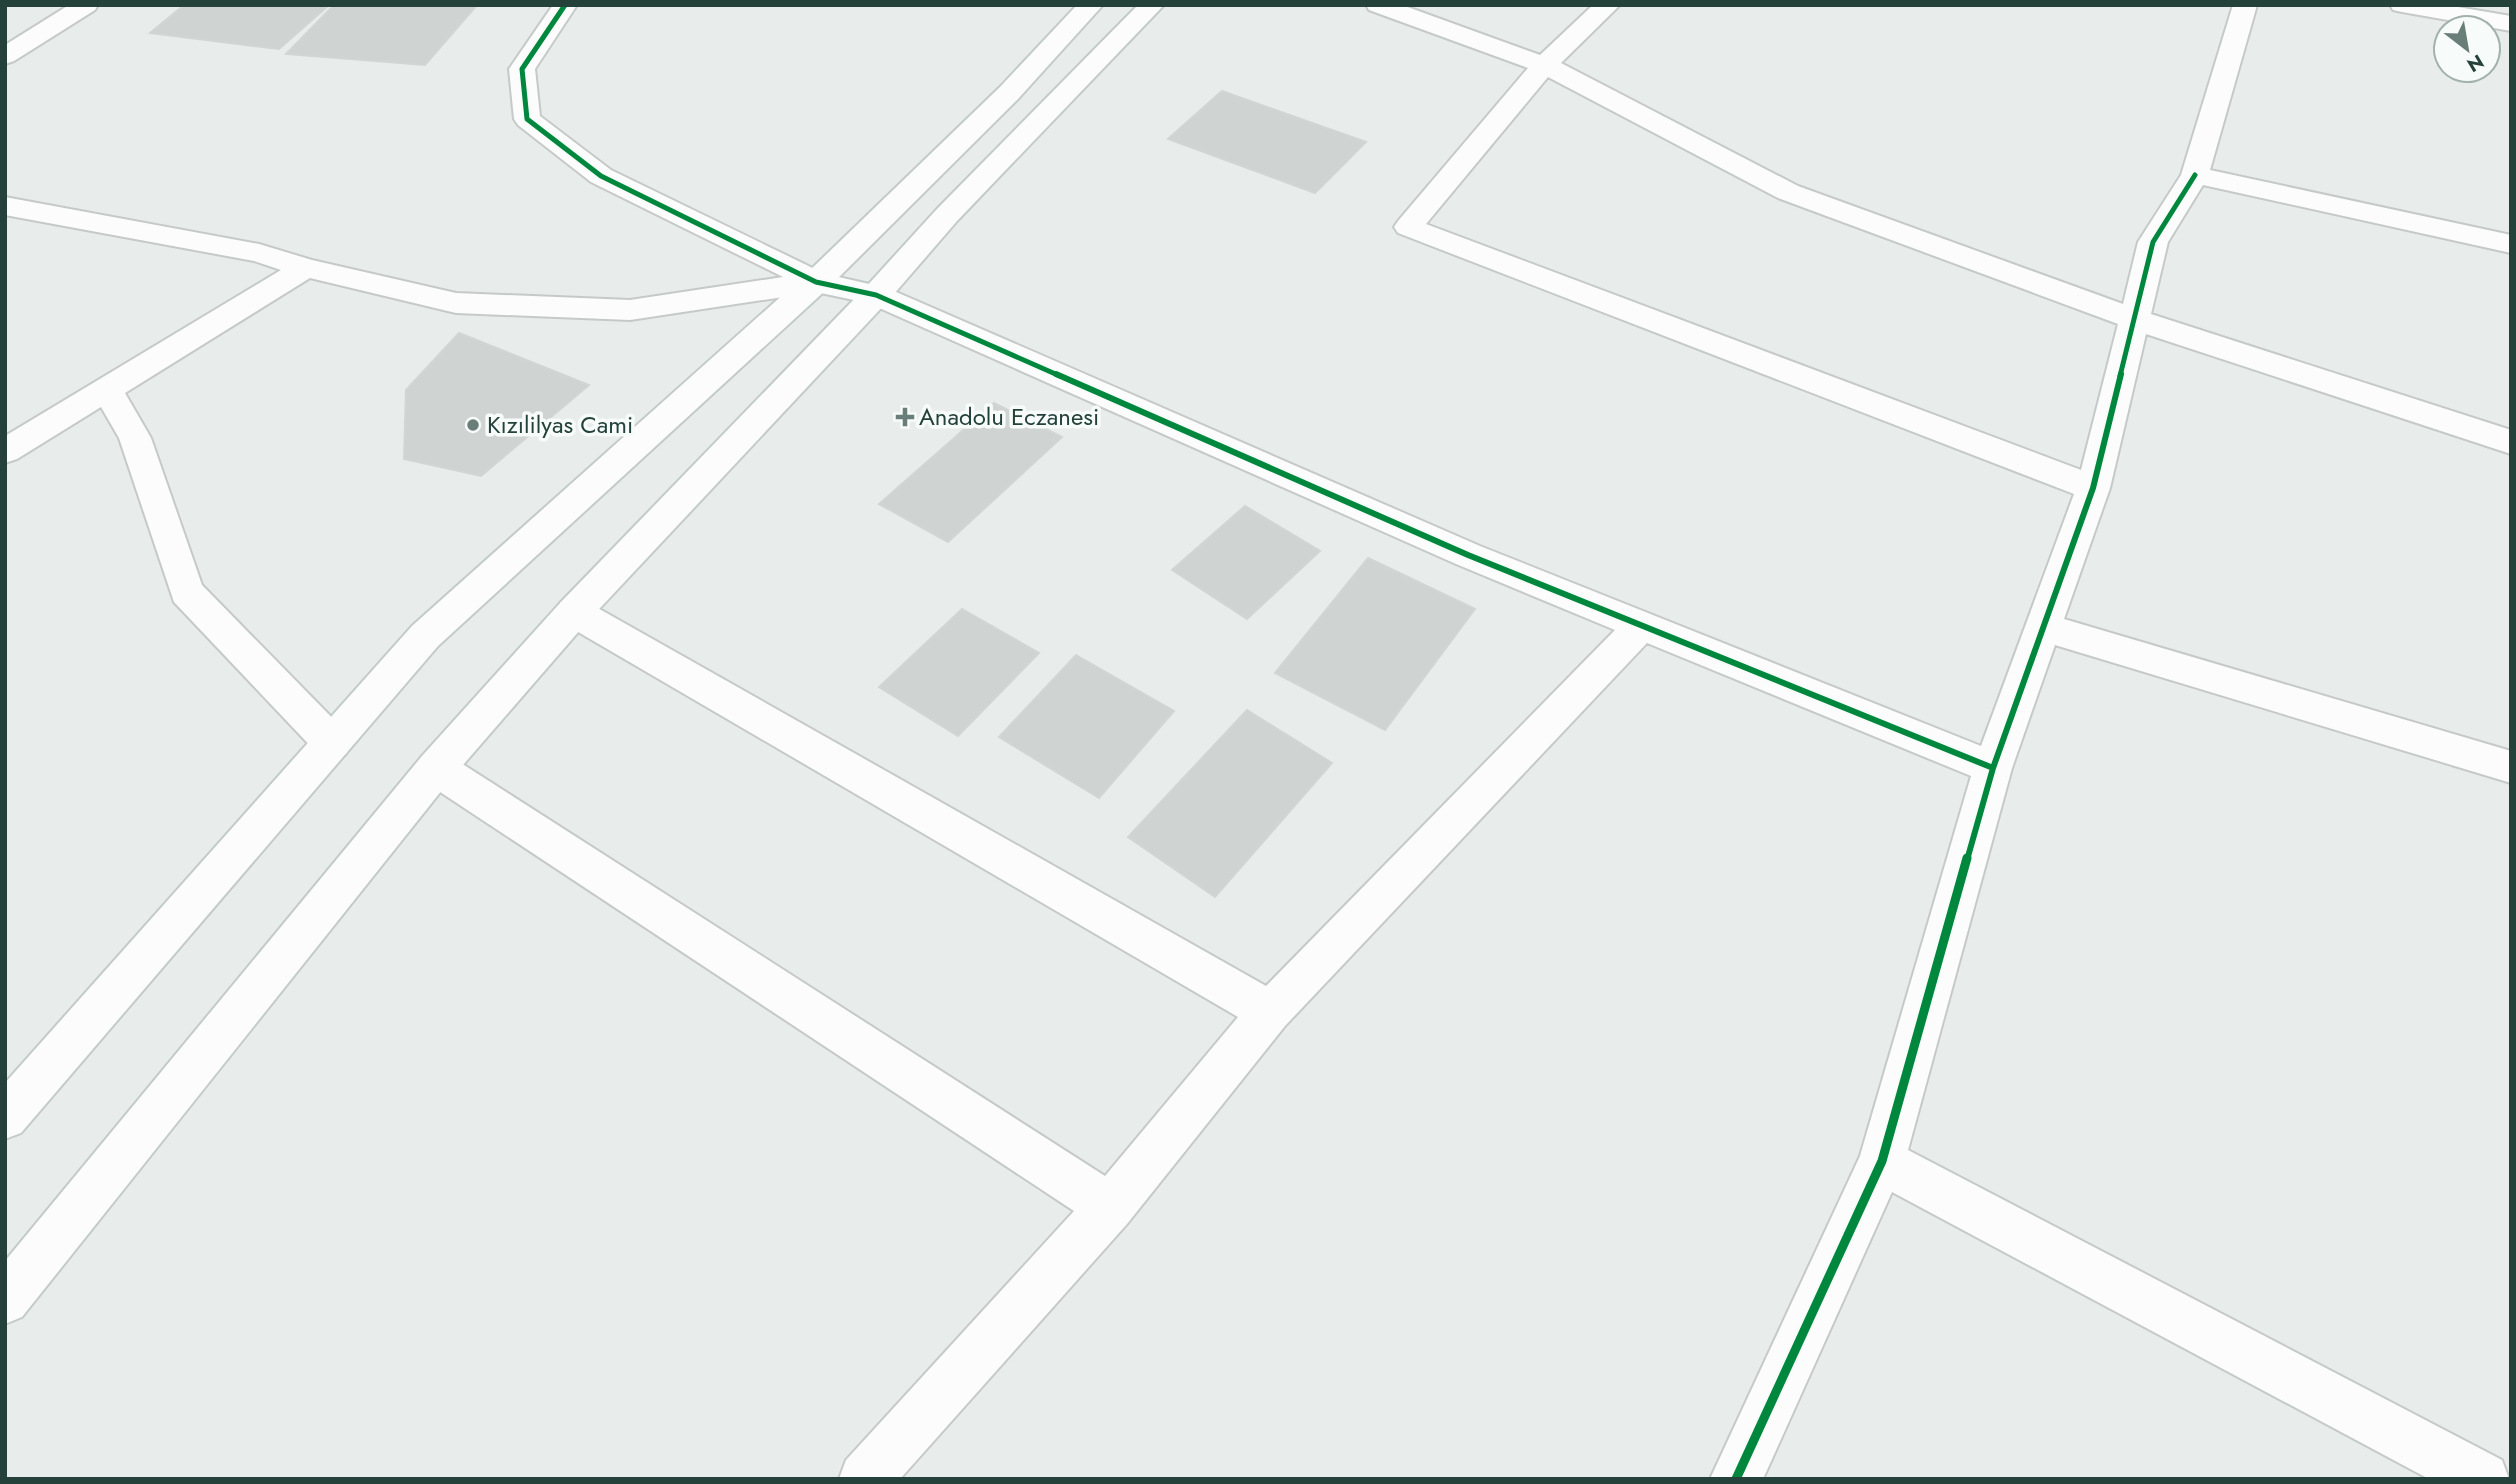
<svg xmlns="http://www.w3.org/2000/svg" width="2516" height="1484" font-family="Jost,sans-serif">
<rect width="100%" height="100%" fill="#e8edeb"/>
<path fill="#cfd4d2" stroke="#d1d6d4" stroke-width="2" d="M184,5H329L279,49L150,33Z
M334,5H477L425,65L286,54Z
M1222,91L1366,142L1315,193L1168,139Z
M459,333L589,385L481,476L404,459L406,390Z
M994,403L1062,437L948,542L879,504Z
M1245,506L1320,551L1247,619L1172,570Z
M1368,558L1475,609L1385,730L1275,673Z
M962,609L1039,653L958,736L879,687Z
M1076,655L1174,711L1099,798L999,737Z
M1247,710L1332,763L1215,897L1128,837Z"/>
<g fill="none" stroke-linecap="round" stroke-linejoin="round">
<g stroke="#c5cac8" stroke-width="4">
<path id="minor" d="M69,5H98L95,10L14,61L5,64V45Z
M553,5H577L535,69L540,116L611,170L825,274L887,288L1480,546L1981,746L2074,494L1398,233L1394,227L1398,221L1528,68L1369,10L1366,5H1402L1540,55L1593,5H1620L1561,63L1798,186L2123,304L2138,242L2181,175L2233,5H2257L2210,170L2511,235V253L2203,185L2168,242L2151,314L2511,430V454L2146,334L2110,488L2064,619L2511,751V783L2055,645L2012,768L1908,1150L2502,1460L2509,1479H2429L1892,1192L1763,1479H1710L1860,1156L1971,776L1647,643L1285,1026L1127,1224L900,1479H839L846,1460L1074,1211L422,780L417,768L422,756L436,752L450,756L1105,1176L1238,1017L561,622L556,612L561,602L574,598L587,602L1266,986L1615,630L1456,564L868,303L816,292L630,320L456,313L310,278L125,393L151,438L202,585L346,732L351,743L346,754L332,759L318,754L174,602L119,438L101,407L17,459L5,463V436L281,270L254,261L5,215V197L259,244L312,260L456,293L630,300L783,277L591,182L518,125L514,119L509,69ZM1548,77L1778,198L2118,324L2081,470L1426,224Z
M2390,5H2446L2511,16V31L2402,12L2393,10Z"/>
</g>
<g stroke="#c3cbc8" stroke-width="4">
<path id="secondary" d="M1077,5H1103L1018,99L827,289L438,646L21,1133L5,1139V1083L412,626L805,275L1000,87Z
M1138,5H1164L957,221L887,302L587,622L450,780L22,1317L5,1324V1261L422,756L561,602L865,288L937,209Z"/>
</g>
<use href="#minor" fill="#fcfcfc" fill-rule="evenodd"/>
<use href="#secondary" fill="#fcfcfc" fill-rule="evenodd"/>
<g stroke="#f7fbf9" stroke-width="9">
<path id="cycleway-far2" d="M565,5L522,69L527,119L601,176L816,282L876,295L1060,376
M2120,376L2153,242L2195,175"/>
</g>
<g stroke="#f7fbf9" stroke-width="10">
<path id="cycleway-far1" d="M1056,374L1468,555L1993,768
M1967,860L1993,768L2093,488L2121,374"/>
</g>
<g stroke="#f7fbf9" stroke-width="13">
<path id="cycleway" d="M1736,1479L1882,1161L1967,858"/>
</g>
<use href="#cycleway-far2" stroke="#00873e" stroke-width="5"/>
<use href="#cycleway-far1" stroke="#00873e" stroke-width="6"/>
<use href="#cycleway" stroke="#00873e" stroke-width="9"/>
</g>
<g fill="#697e78" stroke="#f7fbf9" stroke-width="2.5">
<path d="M901.5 406.5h7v7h7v7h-7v7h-7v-7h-7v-7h7z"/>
<circle cx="473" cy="425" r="7"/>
</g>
<g text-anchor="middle" stroke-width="7" stroke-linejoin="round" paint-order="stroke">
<g font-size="24" fill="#24423a" stroke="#f7fbf9" text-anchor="start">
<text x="919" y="425">Anadolu Eczanesi</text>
<text x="487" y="433">Kızılilyas Cami</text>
</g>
</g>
<rect width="2516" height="1484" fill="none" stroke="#24423a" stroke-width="14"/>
<g transform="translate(2467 49) rotate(149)"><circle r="33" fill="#f7fbf9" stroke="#a3b1ad" stroke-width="2"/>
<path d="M0-5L12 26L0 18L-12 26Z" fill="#697e78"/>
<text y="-10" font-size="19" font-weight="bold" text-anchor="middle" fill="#24423a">N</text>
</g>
</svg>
